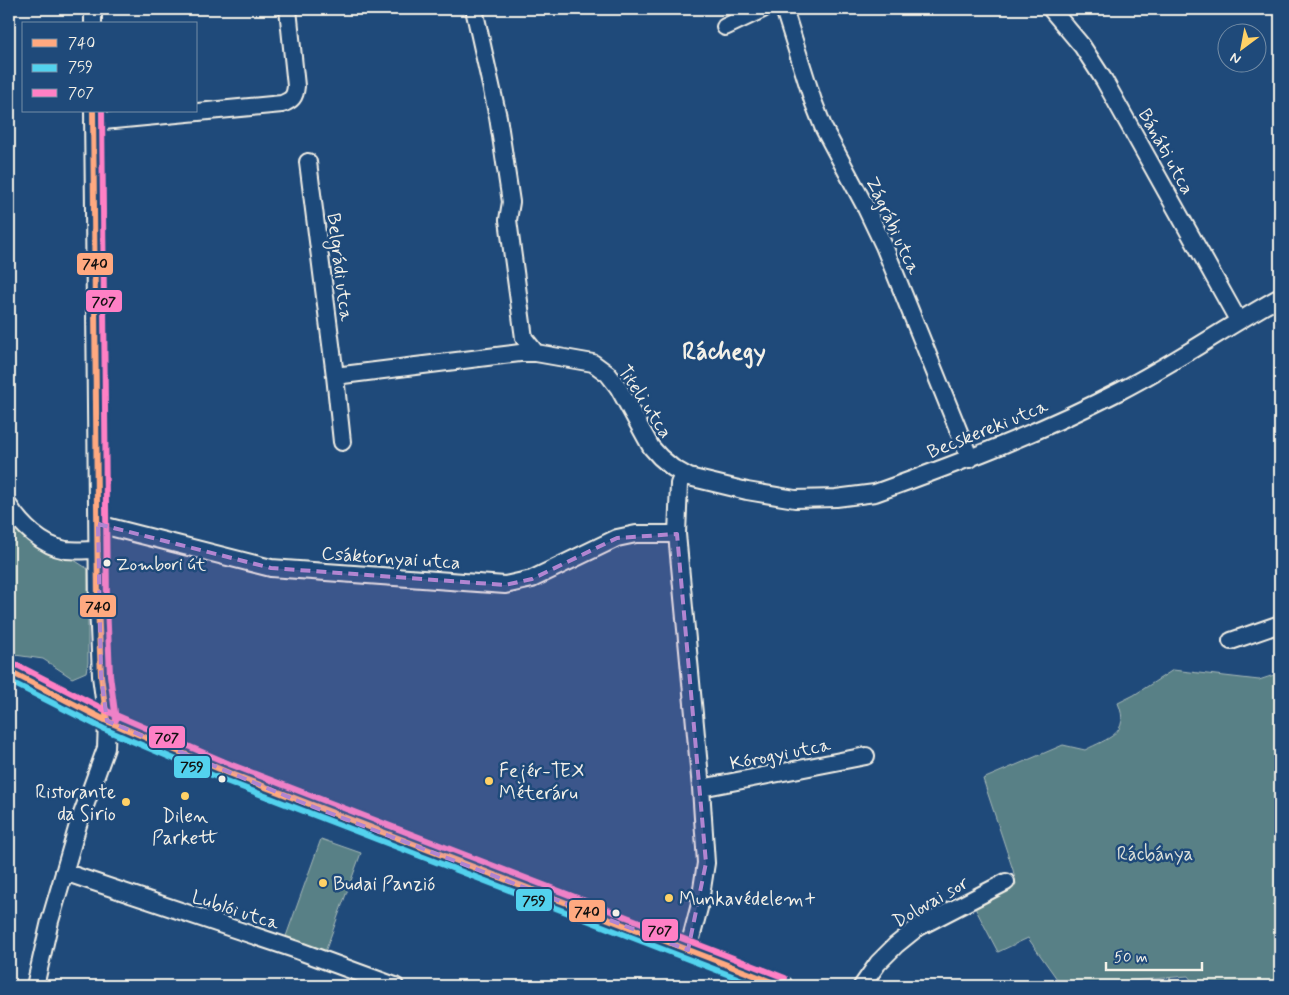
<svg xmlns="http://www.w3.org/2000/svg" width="1289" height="995" font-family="Mynerve,sans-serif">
<rect width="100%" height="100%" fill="#1f4a7a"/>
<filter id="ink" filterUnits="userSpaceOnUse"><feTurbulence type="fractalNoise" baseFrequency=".02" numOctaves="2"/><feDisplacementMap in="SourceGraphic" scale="10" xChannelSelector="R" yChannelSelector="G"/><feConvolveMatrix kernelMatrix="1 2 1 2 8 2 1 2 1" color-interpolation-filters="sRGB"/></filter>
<g filter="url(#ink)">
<path fill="#598086" stroke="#a6b8b7" d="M9,518L88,569V663L86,672L72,678L43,659L15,655L9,652Z
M1173,670L1259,680L1280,673V986H1196L1188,976L1141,980L1111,986H1062L1028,938L998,952L974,906L1016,884L1013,870L983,779L1063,745L1085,750C1108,738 1131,734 1118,703L1134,695Z
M321,839L361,853L325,952L285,939Z"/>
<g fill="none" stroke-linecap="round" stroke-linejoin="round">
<g stroke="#f4f1e8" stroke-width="20">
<path id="minor" d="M93,9V24
M474,9L498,117L511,202L508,220L524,338L536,353
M784,9L813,101L824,129L865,206L884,246L970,459
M1051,9L1082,46L1104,80L1238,320
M725,27L763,9
M93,122L282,104C292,100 295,97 296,86L288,9
M308,162L335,376
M342,442L335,376L520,353H536L593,363L608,374L618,387L651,447L660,457L673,468L689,477L747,491L795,499L836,498L875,493C959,463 1041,432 1120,391C1175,363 1226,327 1280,297
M683,474L679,484L677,534L701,788L706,863L699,908L688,950
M9,506C21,525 42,546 66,550C77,551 87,550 98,550
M98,524L271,568L505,585L532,579L617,538L636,534H677
M1231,641L1280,624
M701,788L866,756
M64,872L294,949L395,986
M35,986L50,921L78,825L106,748L107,721L101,676L98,604L93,111
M862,986L878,963L896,945L917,928L1006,882"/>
</g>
<g stroke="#f4f1e8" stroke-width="24">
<path id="major" d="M9,671L107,721L229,773L782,986"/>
</g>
<use href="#minor" stroke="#1f4a7a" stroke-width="16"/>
<use href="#major" stroke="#6b7f7c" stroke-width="20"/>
<g stroke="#1f4a7a" stroke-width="10">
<path id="bus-1" d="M93,111L98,604L101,676L107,721
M9,671L107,721L229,773L782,986"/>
</g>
<g stroke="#1f4a7a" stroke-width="10">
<path id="bus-2" d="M9,681L104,729L226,781L758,986"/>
</g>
<g stroke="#1f4a7a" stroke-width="10">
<path id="bus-3" d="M102,111L107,604L110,675L116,720
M13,663L111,713L232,765L785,978"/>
</g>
<use href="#bus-1" stroke="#ffa980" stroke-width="6"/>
<use href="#bus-2" stroke="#53d2ee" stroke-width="6"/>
<use href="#bus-3" stroke="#ff80c5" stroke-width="6"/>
</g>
</g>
<path fill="#b185d1" fill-opacity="0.2" stroke="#b185d1" stroke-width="4" stroke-dasharray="10 6" stroke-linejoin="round" d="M98,524L271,568L505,585L532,579L617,538L677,534L706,863L688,950L298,801L107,721L101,676Z"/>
<g fill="#f4f1e8" stroke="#1f4a7a" stroke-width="2">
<circle cx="107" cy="563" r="4.5"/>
<circle cx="222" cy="779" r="4.5"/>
<circle cx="616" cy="913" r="4.5"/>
</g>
<g fill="#ffd166" stroke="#1f4a7a" stroke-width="2">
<circle cx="489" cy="781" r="5"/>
<circle cx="185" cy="796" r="5"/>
<circle cx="126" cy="802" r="5"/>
<circle cx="323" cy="883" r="5"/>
<circle cx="669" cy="898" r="5"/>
</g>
<g text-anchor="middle" stroke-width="5" stroke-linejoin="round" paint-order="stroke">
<g font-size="18" fill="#f4f1e8" stroke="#1f4a7a" text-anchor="start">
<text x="116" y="570">Zombori út</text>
</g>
<g font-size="19" fill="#f4f1e8" stroke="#1f4a7a">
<text transform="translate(1167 151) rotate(61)" y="7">Bánáti utca</text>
<text transform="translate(894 225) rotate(65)" y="7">Zágrábi utca</text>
<text transform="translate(341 267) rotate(83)" y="7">Belgrádi utca</text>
<text transform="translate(646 401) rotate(57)" y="7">Titeli utca</text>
<text transform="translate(987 428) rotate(-22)" y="7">Becskereki utca</text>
<text transform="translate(391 557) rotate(4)" y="7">Csáktornyai utca</text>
<text transform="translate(780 753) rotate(-11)" y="7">Kórogyi utca</text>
<text transform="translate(930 901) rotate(-30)" y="7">Dolovai sor</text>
<text transform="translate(236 909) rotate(18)" y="7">Lublói utca</text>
</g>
<g font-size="19" fill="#f4f1e8" stroke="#1f4a7a" text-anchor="start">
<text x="499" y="777">Fejér-TEX<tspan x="499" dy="22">Méteráru</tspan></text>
<text x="116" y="798" text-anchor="end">Ristorante<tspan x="116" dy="22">da Sirio</tspan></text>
<text x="185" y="822" text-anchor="middle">Dilen<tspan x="185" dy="22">Parkett</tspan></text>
<text x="333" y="890">Budai Panzió</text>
<text x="679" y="905">Munkavédelem+</text>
</g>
<g font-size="19" fill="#dde0d9" stroke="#1f4a7a">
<text x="1155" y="860">Rácbánya</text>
</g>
<g font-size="24" font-weight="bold" fill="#f4f1e8" stroke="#1f4a7a">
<text x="724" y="359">Ráchegy</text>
</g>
</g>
<g stroke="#1f4a7a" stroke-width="2">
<rect x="76" y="252" width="38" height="24" rx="5" fill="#ffa980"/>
<rect x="85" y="289" width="38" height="24" rx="5" fill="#ff80c5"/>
<rect x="79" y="594" width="38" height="24" rx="5" fill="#ffa980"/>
<rect x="148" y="725" width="38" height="24" rx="5" fill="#ff80c5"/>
<rect x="173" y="755" width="38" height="24" rx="5" fill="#53d2ee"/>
<rect x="515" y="888" width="38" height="24" rx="5" fill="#53d2ee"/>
<rect x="568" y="899" width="38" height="24" rx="5" fill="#ffa980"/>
<rect x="641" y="918" width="38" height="24" rx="5" fill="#ff80c5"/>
</g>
<g font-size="14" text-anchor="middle" font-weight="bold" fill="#111">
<text x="95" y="268">740</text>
<text x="104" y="306">707</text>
<text x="98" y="611">740</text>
<text x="167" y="742">707</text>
<text x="192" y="771">759</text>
<text x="534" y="905">759</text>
<text x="587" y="916">740</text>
<text x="660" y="935">707</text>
</g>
<rect width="1289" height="995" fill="none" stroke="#1f4a7a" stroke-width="30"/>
<rect x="15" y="15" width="1259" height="965" fill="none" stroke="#f4f1e8" stroke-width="2" filter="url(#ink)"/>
<rect x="22" y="22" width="175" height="90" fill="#1f4a7a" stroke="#748da6"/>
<rect x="32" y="39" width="25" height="8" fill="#ffa980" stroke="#748da6"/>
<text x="68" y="48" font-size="15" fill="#f4f1e8">740</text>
<rect x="32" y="64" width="25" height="8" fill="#53d2ee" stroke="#748da6"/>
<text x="68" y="72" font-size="15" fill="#f4f1e8">759</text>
<rect x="32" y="89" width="25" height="8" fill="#ff80c5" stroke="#748da6"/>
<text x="68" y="98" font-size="15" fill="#f4f1e8">707</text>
<g transform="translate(1242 48) rotate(212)"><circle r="24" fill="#1f4a7a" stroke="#748da6"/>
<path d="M0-4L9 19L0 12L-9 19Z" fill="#ffd166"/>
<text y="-8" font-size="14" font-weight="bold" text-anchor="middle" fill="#f4f1e8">N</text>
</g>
<path d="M1106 962v8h96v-8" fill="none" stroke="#f4f1e8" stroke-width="2.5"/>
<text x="1114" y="962" font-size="15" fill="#f4f1e8" stroke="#1f4a7a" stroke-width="4" paint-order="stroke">50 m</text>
</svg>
